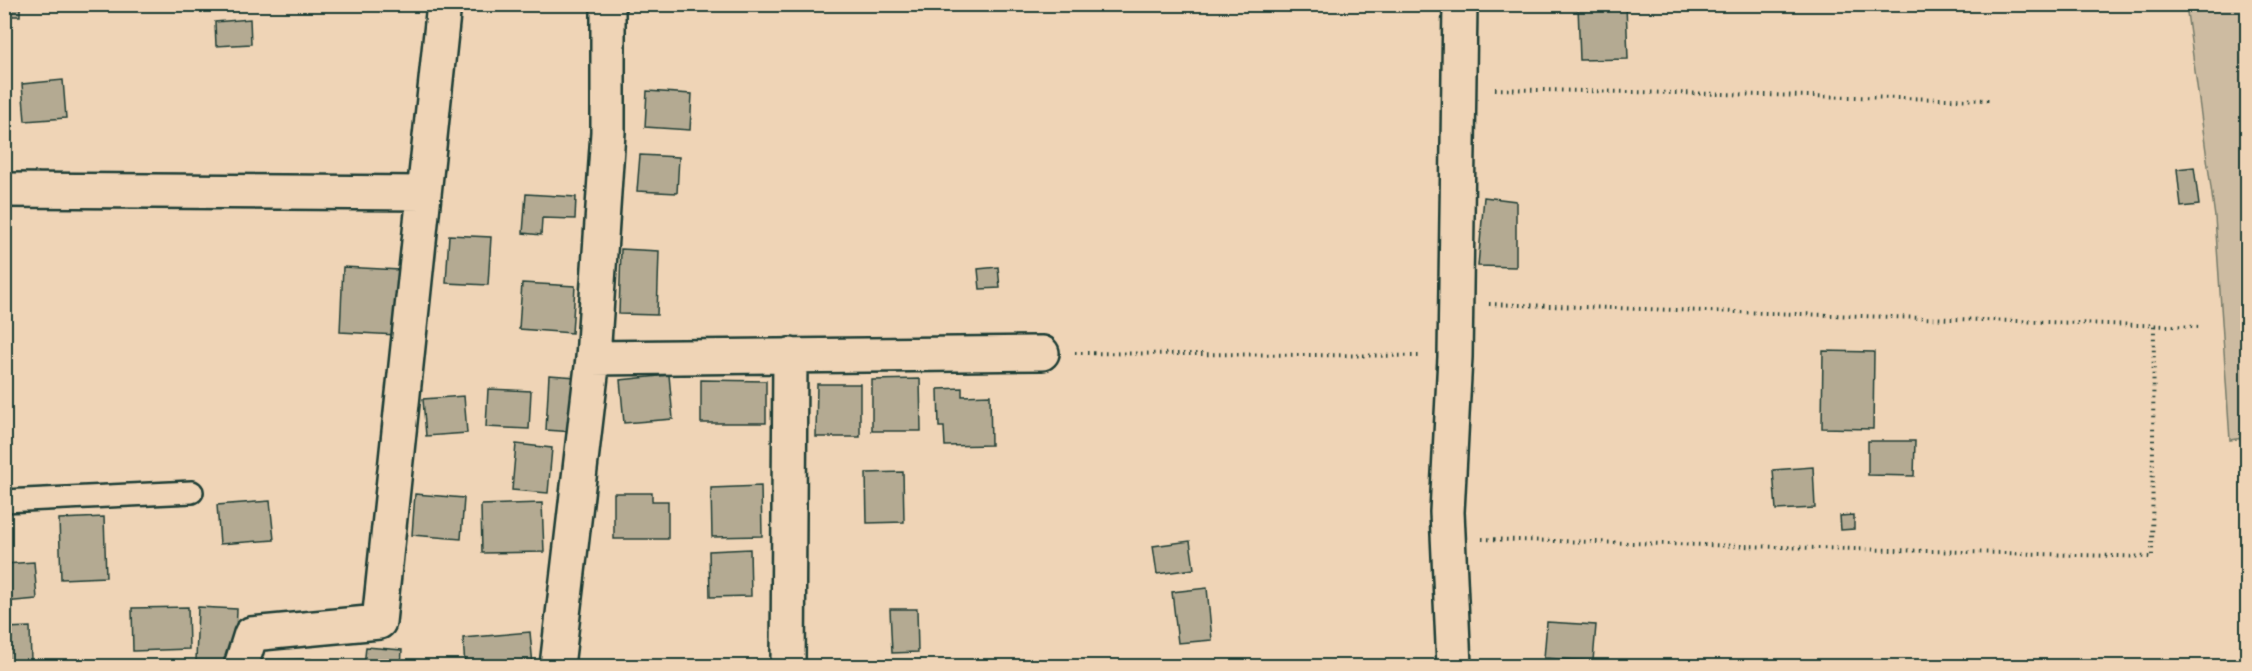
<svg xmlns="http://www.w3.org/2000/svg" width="2252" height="671" font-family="Kalam,sans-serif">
<rect width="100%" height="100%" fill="#efd4b6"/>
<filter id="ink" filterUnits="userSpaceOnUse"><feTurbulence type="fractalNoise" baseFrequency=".0167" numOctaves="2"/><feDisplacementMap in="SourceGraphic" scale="12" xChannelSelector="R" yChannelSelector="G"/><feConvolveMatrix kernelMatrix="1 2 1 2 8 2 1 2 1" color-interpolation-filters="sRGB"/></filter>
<g filter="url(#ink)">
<path fill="#cdbba1" stroke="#767c6a" stroke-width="1.5" d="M2186,5H2247L2248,437L2230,440L2215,217Z"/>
<path fill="#b4aa92" stroke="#1f3d34" stroke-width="1.5" d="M4,4H20V16H4Z
M2032,4H2061L2033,10Z
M1626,5L1628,59L1580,60L1578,6Z
M250,19L251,44L216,46L215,22Z
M63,80L66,118L25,121L22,84Z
M647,91L692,94L690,130L645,127Z
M640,155L679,157L677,193L637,191Z
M2194,167L2199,205L2181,207L2177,169Z
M526,194L576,197L575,219L542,218L541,235L523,233Z
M1484,197L1516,201V267L1478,266Z
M449,235L491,237L488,285L446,283Z
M621,249L659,251L657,315L619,314Z
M343,267L400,270L397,335L340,332Z
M998,267L1000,288L980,289L978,269Z
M522,283L575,286L572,333L519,329Z
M1823,351L1874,352L1873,429L1822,428Z
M549,375L577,377L574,432L546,430Z
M669,375L673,419L624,423L620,380Z
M920,379L921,431H872V380Z
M701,380L766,381V423H701Z
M817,384H860V437H816Z
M962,388V396L990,395L991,445L945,446L944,427H939L938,389Z
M488,389L531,391L529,429L486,427Z
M464,396L467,433L426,436L423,399Z
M1868,441H1915L1914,476L1868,475Z
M516,444L552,448L548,493L512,490Z
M1813,467L1815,508L1776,510L1773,470Z
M903,472L904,522L867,523L866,473Z
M761,486L762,536L712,537L711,488Z
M614,493H652V501H668V539H614Z
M415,494L464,498L461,539L412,535Z
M270,501L274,540L220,544L217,505Z
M542,503L544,552L482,553L481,505Z
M1854,515V529L1841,530L1840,516Z
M104,517L106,577L61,579L59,519Z
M1190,541L1194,569L1157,574L1153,546Z
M750,549L751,596L710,597L709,551Z
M34,562L37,599L4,602V564Z
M1207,588L1212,640L1178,643L1172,592Z
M188,607L189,649L133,651L132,608Z
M198,607L237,609L235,662L196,661Z
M890,609H917L918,652L892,653Z
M1547,622L1596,625L1593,661L1544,658Z
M30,627L31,661L4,662V628Z
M530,632L533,666H465L463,638Z
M366,647L402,650L401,666H364Z
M311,659V666H266V660Z"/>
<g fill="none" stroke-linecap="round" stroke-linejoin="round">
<g stroke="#1f3d34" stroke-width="26">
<path id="lane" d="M4,501L192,492"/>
</g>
<g stroke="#1f3d34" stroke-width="38">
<path id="street" d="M4,190L424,193
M593,358L1042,353
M241,666L251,634L379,622L444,4
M557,666L593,358L608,132V4
M788,666L790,355
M1454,666L1447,512L1455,357L1460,4"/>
</g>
<path stroke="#1f3d34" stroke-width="4" stroke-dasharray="1.5 4.5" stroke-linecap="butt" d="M1495,89L1989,100
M1489,304L2201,327
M1075,353L1422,356
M1482,539L2152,557L2154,325"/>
<use href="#lane" stroke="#efd4b6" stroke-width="21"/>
<use href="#street" stroke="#efd4b6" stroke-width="33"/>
</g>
</g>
<rect width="2252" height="671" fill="none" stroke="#efd4b6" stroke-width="24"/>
<rect x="12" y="12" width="2228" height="647" fill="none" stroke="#1f3d34" stroke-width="2" filter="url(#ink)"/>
</svg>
